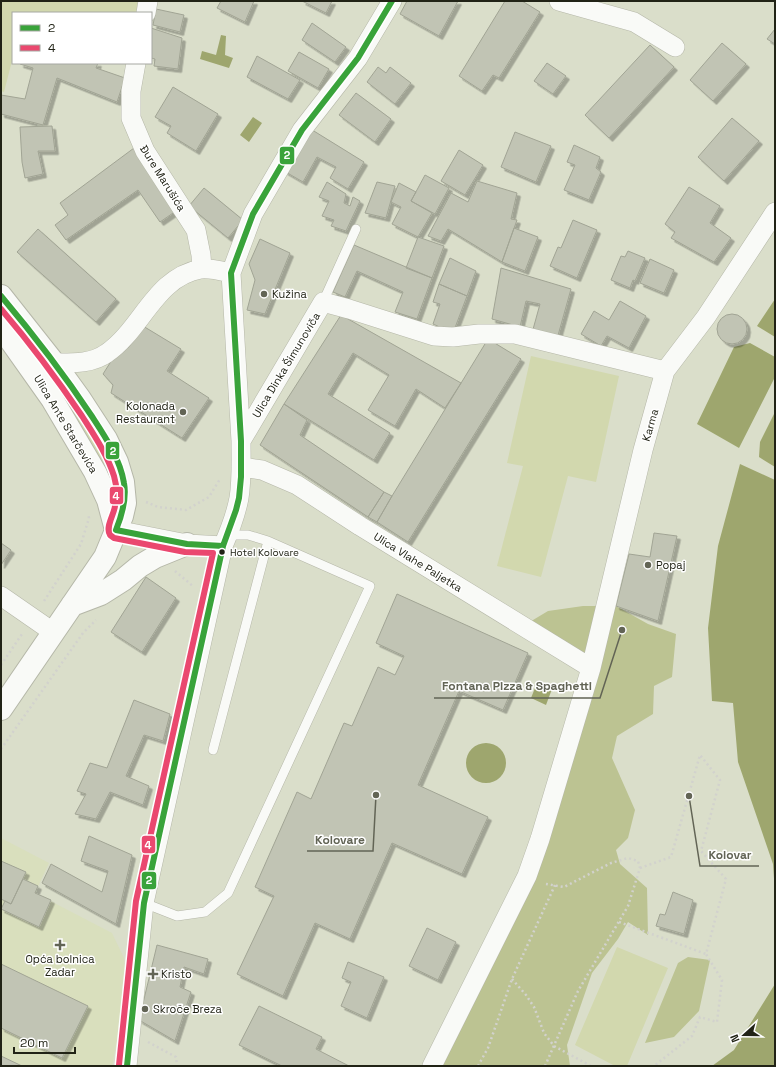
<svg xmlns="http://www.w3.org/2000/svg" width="776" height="1067" font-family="'Space Grotesk',sans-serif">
<defs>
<filter id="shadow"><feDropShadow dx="3.5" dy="3.5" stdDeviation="0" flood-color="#0004"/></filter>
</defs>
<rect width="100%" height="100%" fill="#dadeca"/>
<path fill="#d9dfbd" d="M1,838L49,863L35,893L112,933L124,958L127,988L112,1066H1Z"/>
<path fill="#d2d8ae" d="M1,1H138L136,13H13V57L4,92L1,91Z
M531,356L619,376L596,482L568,476L541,577L497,566L523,466L507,463Z
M74,408L110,463L104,464L96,459L71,414Z
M617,947L668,968L627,1066H615L575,1045Z"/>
<path fill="#bcc392" d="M583,606H616L648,624L676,634L672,677L654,686L653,714L617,736L612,758L635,810L628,838L616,850L620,864L647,888L648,935L628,922L618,939L592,973L567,1045L570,1066H432L527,876L591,668L523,626L548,611Z
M688,957L710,960L699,1011L674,1037L645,1043L678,963Z"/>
<path fill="#9ea66e" d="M221,35L226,36L225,55L233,58L229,68L200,59L202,51L216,55Z
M253,117L262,123L249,142L240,135Z
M775,299V337L757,326Z
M750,343L775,357V377L739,448L697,424L734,347Z
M775,412V467L759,457L760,442Z
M740,464L775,480V893L773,864L738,762L733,703L712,701L708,628L718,546Z
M537,683L552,689L546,705L531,698Z
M466 763a20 20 0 1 1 40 0a20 20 0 1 1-40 0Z
M775,984V1066H712L734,1050Z"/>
<path fill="#c1c4b4" stroke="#a1a494" filter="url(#shadow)" d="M221,1H254L245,22L217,8Z
M302,1H332L326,13Z
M407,1H458L439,36L400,14Z
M505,1H522L540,12L499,78L493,75L482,91L459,76Z
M156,9L184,15L180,32L153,25Z
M312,23L346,47L335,62L302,40Z
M151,28L182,38L178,69L154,66L155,59L151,58Z
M775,29V44L767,39Z
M722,43L746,64L713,101L690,80Z
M650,45L674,67L609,138L585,115Z
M299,52L329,69L318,88L288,71Z
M257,56L300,80L288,99L247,77Z
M20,63H98L96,68L125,78L117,102L57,78L43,125L1,114V95L25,99L33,68L20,64Z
M547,63L566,76L553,94L534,81Z
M378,67L386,73L390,67L411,83L395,104L367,82Z
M173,87L218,114L196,151L167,133L171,126L155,117Z
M356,93L391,119L375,142L339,115Z
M732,118L759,141L724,181L698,157Z
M52,126L55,151H38L43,174L25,178L22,162L20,127Z
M309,128L364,162L348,189L330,178L336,167L317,157L303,182L284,171Z
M515,132L551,146L536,182L501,167Z
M574,145L600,157L596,168L601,172L589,200L564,190L575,165L567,162Z
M134,148L176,211L160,222L138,190L66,240L55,225L68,215L60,203Z
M459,150L483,165L465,195L441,181Z
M425,175L449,188L435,214L411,201Z
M477,181L517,193L511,219L517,220L502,262L448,229L441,241L428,236L451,193L468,202Z
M327,182L346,194L344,203L350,206L353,197L360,201L346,231L331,226L334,220L322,216L329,201L319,197Z
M377,182L395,186L386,218L365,213Z
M399,183L416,192L411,201L432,213L418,237L392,224L401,207L391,202Z
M689,187L720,206L710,223L731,238L714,262L671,238L675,232L665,224Z
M204,188L243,220L228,238L189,206Z
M573,220L597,230L577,278L550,266L558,247L561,248Z
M514,228L538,237L525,271L502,262Z
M38,229L116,299L96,322L17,252Z
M418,237L444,246L432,278L406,268Z
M260,239L290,253L265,314L247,310L255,280L249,264Z
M354,245L432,278L417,319L395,312L403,292L357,271L345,297L333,292Z
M628,251L645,258L635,281L633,280L630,288L611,280L621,256L625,257Z
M450,258L476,271L467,296L439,284Z
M650,259L674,270L664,293L640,283Z
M501,268L571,289L557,339L532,333L540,304L526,301L520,327L492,319Z
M439,284L467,296L453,333L433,324L440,304L433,302Z
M620,301L646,316L629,348L607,336L601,346L581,334L594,311L609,320Z
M717 329a15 15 0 1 1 30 0a15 15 0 1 1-30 0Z
M341,315L461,383L445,408L416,389L395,426L368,410L389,375L353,353L328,394L390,433L374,460L284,404Z
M143,326L181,349L167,371L209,398L182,438L111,393L113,385L103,374L122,344L128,348Z
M488,339L521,359L408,542L377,522L392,496Z
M284,404L307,420L300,435L384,492L368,517L260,445Z
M384,492L392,496L377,522L368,517Z
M654,533L677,536L658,621L616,606L629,554L650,557Z
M1,543L11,550L1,565Z
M146,577L176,598L142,652L111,632Z
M397,594L528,653L503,710L459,691L418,785L488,817L462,874L392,843L350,939L315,923L283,996L237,974L274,896L255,887L297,792L311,799L344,723L352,726L378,667L395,675L404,656L376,643Z
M134,700L170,714L163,741L144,735L126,776L149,786L143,805L110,792L96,819L75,814L86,794L77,791L90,763L107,768Z
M89,836L132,855L116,924L42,883L51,864L102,892L108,871L81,861Z
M1,861L26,872L11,904L1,899Z
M23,879L38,886L35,893L51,900L39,927L1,909L5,901L11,904Z
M673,892L693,900L684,934L656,926L660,914L665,915Z
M427,928L456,942L438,980L409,966Z
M157,945L208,959L204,974L184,967L180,987L191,992L175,1041L139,1020Z
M348,962L384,977L367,1018L341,1006L351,982L342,978Z
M1,964L88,1006L62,1058L1,1028Z
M259,1006L322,1037L316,1049L349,1066H282L239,1045Z
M1,1056L22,1066H1Z"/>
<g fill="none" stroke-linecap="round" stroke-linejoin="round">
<g stroke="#b5b7a8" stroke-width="10">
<path id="lane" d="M323,302L356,229
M213,750L268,541
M144,903L177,916L205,912L228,893L370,586L268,541L248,535H228"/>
</g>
<g stroke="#b5b7a8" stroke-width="20">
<path id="street" d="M559,1L634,22L675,47
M146,13L148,1
M136,63L131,91V118L145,151L196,230L201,255L202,269
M54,363C72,363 92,364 107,353C142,329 155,277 201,269C210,268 222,271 231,273
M241,441L323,302L349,309L434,336L453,337L479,334H515L665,371
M241,467L262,470L297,485L360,526L591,668
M116,530L187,544L223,546
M1,596L53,632
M127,1066L144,903L223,546C230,530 236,514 239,498C242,480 241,460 241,441L231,273L253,214L302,130L358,58L392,1
M432,1066L527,876L540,839L591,668L643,450L665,371L706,317L775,212"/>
</g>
<g stroke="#b5b7a8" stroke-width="24">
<path id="primary" d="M1,296L54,363L80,399L106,439L117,462L123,482L125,503L122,516L105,557L1,709
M1,327L52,399L95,472L108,500L116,530
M72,605L101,594L123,580L140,566L155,557L187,544"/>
</g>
<path stroke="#d2d2cd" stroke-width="2.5" stroke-dasharray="2 3" stroke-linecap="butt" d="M146,502L158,507L186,510L209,497L220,479
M175,571L194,587
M44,601L81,544L89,518L88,514
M1,665L22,634
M1,749L83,633L96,620
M640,868L671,857L700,755L720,780L701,851L726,879L706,954L722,980L717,1022L700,1017L692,1036L654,1066
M619,922L706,954
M512,979L526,995L534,1007L544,1033L554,1046L591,1066
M148,1042L176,1057L177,1066
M478,1066L488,1048L512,979L555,885
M545,1066L578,991L628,906L640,868L638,861L628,858L611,863L564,887L546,884"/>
<use href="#lane" stroke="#f9faf7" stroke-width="9"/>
<use href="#street" stroke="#f9faf7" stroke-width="19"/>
<use href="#primary" stroke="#f9faf7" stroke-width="22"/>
<g stroke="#fff" stroke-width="9">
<path id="bus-1" d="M1,296C33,334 63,373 91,415C104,435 120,458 124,483C127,499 122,515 116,530L187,544L223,546
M127,1066L144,903L223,546L236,510L239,498L241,477V441L231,273L253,214L302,130L358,58L392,1"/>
</g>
<g stroke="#fff" stroke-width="9">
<path id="bus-2" d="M1,309C30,343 57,379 82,416C94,435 107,454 114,476C117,486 117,496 115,506C114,515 105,527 110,535L114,538L185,552L213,553L136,901L119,1065"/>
</g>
<use href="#bus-1" stroke="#39a33a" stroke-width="6"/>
<use href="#bus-2" stroke="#ea486f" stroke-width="6"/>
</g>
<g fill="#626455" stroke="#fff" stroke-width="1.5">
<circle cx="264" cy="294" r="4"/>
<circle cx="183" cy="412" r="4"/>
<circle cx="648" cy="565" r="4"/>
<path d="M58 939h4v4h4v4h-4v4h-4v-4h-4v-4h4z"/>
<path d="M151 968h4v4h4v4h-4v4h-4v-4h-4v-4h4z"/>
<circle cx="145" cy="1009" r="4"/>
</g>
<circle fill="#212316" stroke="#fff" stroke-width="1.5" cx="222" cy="552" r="3.5"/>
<g text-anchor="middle" stroke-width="3" stroke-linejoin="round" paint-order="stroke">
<g font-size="10" fill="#212316" stroke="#fff" text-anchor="start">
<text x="230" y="556">Hotel Kolovare</text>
</g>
<g font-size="11" fill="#212316" stroke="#fff">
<text transform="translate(163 178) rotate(58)" y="4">Đure Marušića</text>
<text transform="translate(286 365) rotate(-59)" y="4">Ulica Dinka Šimunoviča</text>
<text transform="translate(66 424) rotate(59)" y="4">Ulica Ante Starčevića</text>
<text transform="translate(650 425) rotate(-74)" y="4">Karma</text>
<text transform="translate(418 562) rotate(32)" y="4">Ulica Vlahe Paljetka</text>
</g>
<g font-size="11" fill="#212316" stroke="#fff" text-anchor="start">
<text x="272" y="298">Kužina</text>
<text x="175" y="410" text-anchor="end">Kolonada<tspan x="175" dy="13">Restaurant</tspan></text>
<text x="656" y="569">Popaj</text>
<text x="60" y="963" text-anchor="middle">Opća bolnica<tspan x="60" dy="13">Zadar</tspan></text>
<text x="161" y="978">Kristo</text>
<text x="153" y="1013">Skroče Breza</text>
</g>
</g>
<path fill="none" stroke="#626455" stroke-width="1.5" d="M622 630L600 698H434M376 795L373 851H307M689 796L700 866H759"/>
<g fill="#626455" stroke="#fff" stroke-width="1.5">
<circle cx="622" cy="630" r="4"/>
<circle cx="376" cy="795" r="4"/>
<circle cx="689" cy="796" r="4"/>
</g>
<g font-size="12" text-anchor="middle" font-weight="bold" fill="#626455" stroke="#fff" stroke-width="3" stroke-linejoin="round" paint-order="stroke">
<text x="517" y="690">Fontana Pizza &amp; Spaghetti</text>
<text x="340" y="844">Kolovare</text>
<text x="730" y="859">Kolovar</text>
</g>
<g stroke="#fff" stroke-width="1.5">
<rect x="279" y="146" width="16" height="19" rx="4" fill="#39a33a"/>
<rect x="105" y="441" width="15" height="19" rx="4" fill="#39a33a"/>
<rect x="109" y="486" width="15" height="19" rx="4" fill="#ea486f"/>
<rect x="141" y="835" width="15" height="19" rx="4" fill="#ea486f"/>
<rect x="141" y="871" width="16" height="19" rx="4" fill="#39a33a"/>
</g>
<g font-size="11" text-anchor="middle" font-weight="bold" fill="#fff">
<text x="287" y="159">2</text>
<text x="113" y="455">2</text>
<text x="116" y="500">4</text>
<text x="148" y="849">4</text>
<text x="149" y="884">2</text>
</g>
<rect width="776" height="1067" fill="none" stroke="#212316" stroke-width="4"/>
<rect x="12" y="12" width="140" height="52" fill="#ffffff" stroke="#a6a7a2"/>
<rect x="20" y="25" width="20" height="6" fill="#39a33a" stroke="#a6a7a2"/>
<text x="48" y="32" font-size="12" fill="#212316">2</text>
<rect x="20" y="45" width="20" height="6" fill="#ea486f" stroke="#a6a7a2"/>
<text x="48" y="52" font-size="12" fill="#212316">4</text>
<g transform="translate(744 1035) rotate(249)" stroke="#ffffff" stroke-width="3" paint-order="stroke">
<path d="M0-3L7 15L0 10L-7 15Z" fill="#212316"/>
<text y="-6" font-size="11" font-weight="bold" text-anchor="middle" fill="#212316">N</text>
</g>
<path d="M14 1047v6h61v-6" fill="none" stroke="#212316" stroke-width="2"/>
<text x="20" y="1047" font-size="12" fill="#212316" stroke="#ffffff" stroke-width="3" paint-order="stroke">20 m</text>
</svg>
